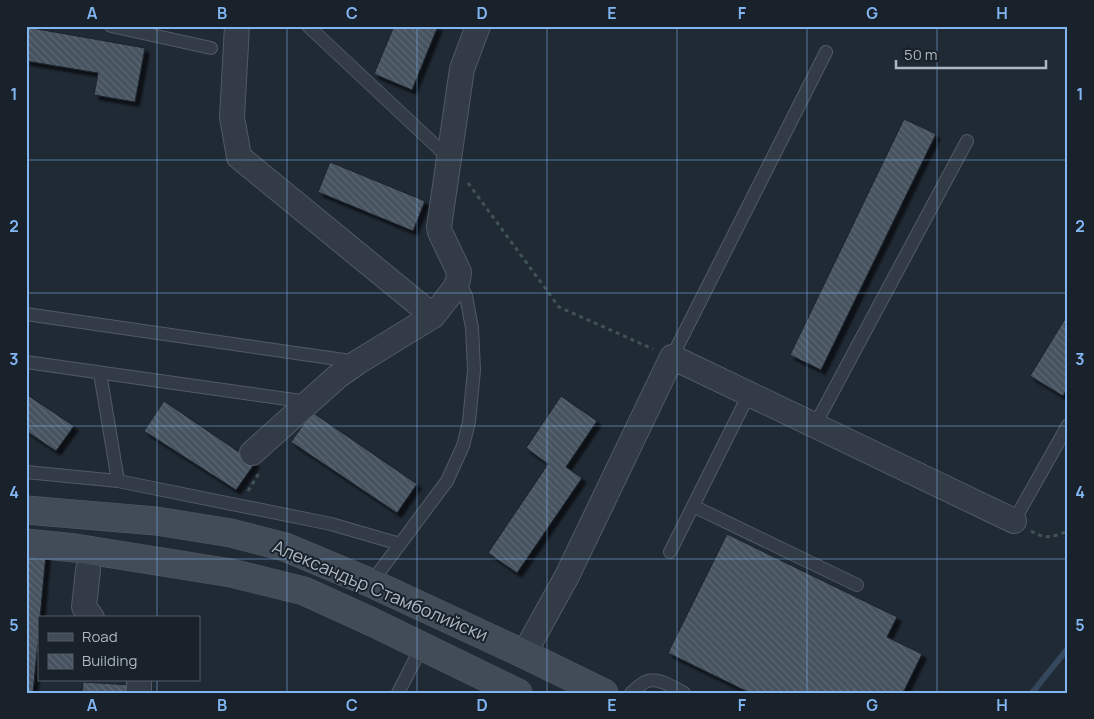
<svg xmlns="http://www.w3.org/2000/svg" width="1094" height="719" font-family="Manrope,sans-serif">
<defs>
<pattern id="building-back-hatch" width="6" height="6" patternUnits="userSpaceOnUse" patternTransform="scale(1.25)"><rect width="6" height="6" fill="#46525f"/><path d="M-1 5l2 2M0 0l6 6M5-1l2 2" fill="none" stroke="#5e6974"/></pattern>
<filter id="shadow"><feDropShadow dx="4.5" dy="4.5" stdDeviation="1" flood-color="#0009"/></filter>
</defs>
<rect width="100%" height="100%" fill="#202a35"/>
<g fill="none" stroke-linecap="round" stroke-linejoin="round">
<path stroke="#34475c" stroke-width="6" d="M1032,693L1068,648"/>
</g>
<path fill="url(#building-back-hatch)" stroke="#1b232c" filter="url(#shadow)" d="M394,26H438L412,90L374,74Z
M26,27L145,48L135,102L94,95L98,73L26,61Z
M904,119L936,134L821,370L790,355Z
M330,162L425,201L413,231L318,192Z
M1068,314V387L1063,396L1030,376Z
M26,394L74,426L56,451L26,431Z
M561,396L597,421L566,467L582,478L517,573L488,553L548,464L526,448Z
M164,401L255,463L236,490L144,431Z
M312,412L417,484L397,513L291,442Z
M727,534L897,617L887,637L922,654L903,693H750L668,653Z
M26,552L46,554L40,618H39V631L33,693H26Z
M83,682L130,685V693H82Z"/>
<g fill="none" stroke-linecap="round" stroke-linejoin="round">
<g stroke="#515a64" stroke-width="14">
<path id="service" d="M111,26L211,48
M308,26L450,159
M26,314L358,362
M672,357L826,52
M26,362L308,402
M100,373L118,481
M815,425L967,141
M26,472L118,481L331,524L400,544
M693,506L857,585
M1014,521L1068,425
M670,552L749,394
M371,583L447,481L463,446L469,422L474,370L472,328L466,296L458,280
M398,693L422,646
M631,693C635,689 640,685 645,682C657,676 673,687 684,693"/>
</g>
<g stroke="#515a64" stroke-width="26">
<path id="minor" d="M237,26L232,117L239,157L433,316
M252,453L338,376L358,362L433,316L455,288L458,280L459,272L440,232L439,227L462,69L478,26
M88,570L84,607L92,618
M524,654L567,576L672,357L1014,521
M139,693V680"/>
</g>
<g stroke="#515a64" stroke-width="29">
<path id="secondary" d="M26,510L156,521L231,533L285,547L371,583L524,654L604,693
M26,543L75,548L231,573L304,591L370,621L518,693"/>
</g>
<path stroke="#3f5354" stroke-width="3" stroke-dasharray="4 4" stroke-linecap="butt" d="M468,183L559,307L653,349
M248,491L259,473
M1031,531C1046,540 1052,537 1068,531"/>
<use href="#service" stroke="#333c46" stroke-width="12"/>
<use href="#minor" stroke="#333c46" stroke-width="24"/>
<use href="#secondary" stroke="#414c58" stroke-width="28"/>
</g>
<path fill="none" stroke="#82b6f3" stroke-width="1" stroke-opacity="0.55" d="M157,26V618M287,26V693M417,26V693M547,26V693M677,26V693M807,26V693M937,26V693M26,160H1068M26,293H1068M26,426H1068M26,559H1068M157,680V693"/>
<g text-anchor="middle" stroke-width="4" stroke-linejoin="round" paint-order="stroke">
<g font-size="18" fill="#adb7c3" stroke="#19212a">
<text transform="translate(380 591) rotate(23)" y="6">Александър Стамболийски</text>
</g>
</g>
<rect width="1094" height="719" fill="none" stroke="#19212a" stroke-width="55"/>
<rect x="38" y="616" width="162" height="65" fill="#19212a" stroke="#545d67"/>
<rect x="48" y="633" width="25" height="8" fill="#414c58" stroke="#545d67"/>
<text x="82" y="642" font-size="15" fill="#adb7c3">Road</text>
<rect x="48" y="654" width="25" height="15" fill="url(#building-back-hatch)" stroke="#545d67"/>
<text x="82" y="666" font-size="15" fill="#adb7c3">Building</text>
<path d="M896 60v8h150v-8" fill="none" stroke="#adb7c3" stroke-width="2.5"/>
<text x="904" y="60" font-size="15" fill="#adb7c3" stroke="#19212a" stroke-width="4" paint-order="stroke">50 m</text>
<rect x="28" y="28" width="1038" height="664" fill="none" stroke="#82b6f3" stroke-width="2"/>
<g font-size="16" text-anchor="middle" font-weight="bold" fill="#82b6f3">
<text x="92" y="19">A</text>
<text x="222" y="19">B</text>
<text x="352" y="19">C</text>
<text x="482" y="19">D</text>
<text x="612" y="19">E</text>
<text x="742" y="19">F</text>
<text x="872" y="19">G</text>
<text x="1002" y="19">H</text>
<text x="14" y="100">1</text>
<text x="1080" y="100">1</text>
<text x="14" y="232">2</text>
<text x="1080" y="232">2</text>
<text x="14" y="365">3</text>
<text x="1080" y="365">3</text>
<text x="14" y="498">4</text>
<text x="1080" y="498">4</text>
<text x="14" y="631">5</text>
<text x="1080" y="631">5</text>
<text x="92" y="711">A</text>
<text x="222" y="711">B</text>
<text x="352" y="711">C</text>
<text x="482" y="711">D</text>
<text x="612" y="711">E</text>
<text x="742" y="711">F</text>
<text x="872" y="711">G</text>
<text x="1002" y="711">H</text>
</g>
</svg>
